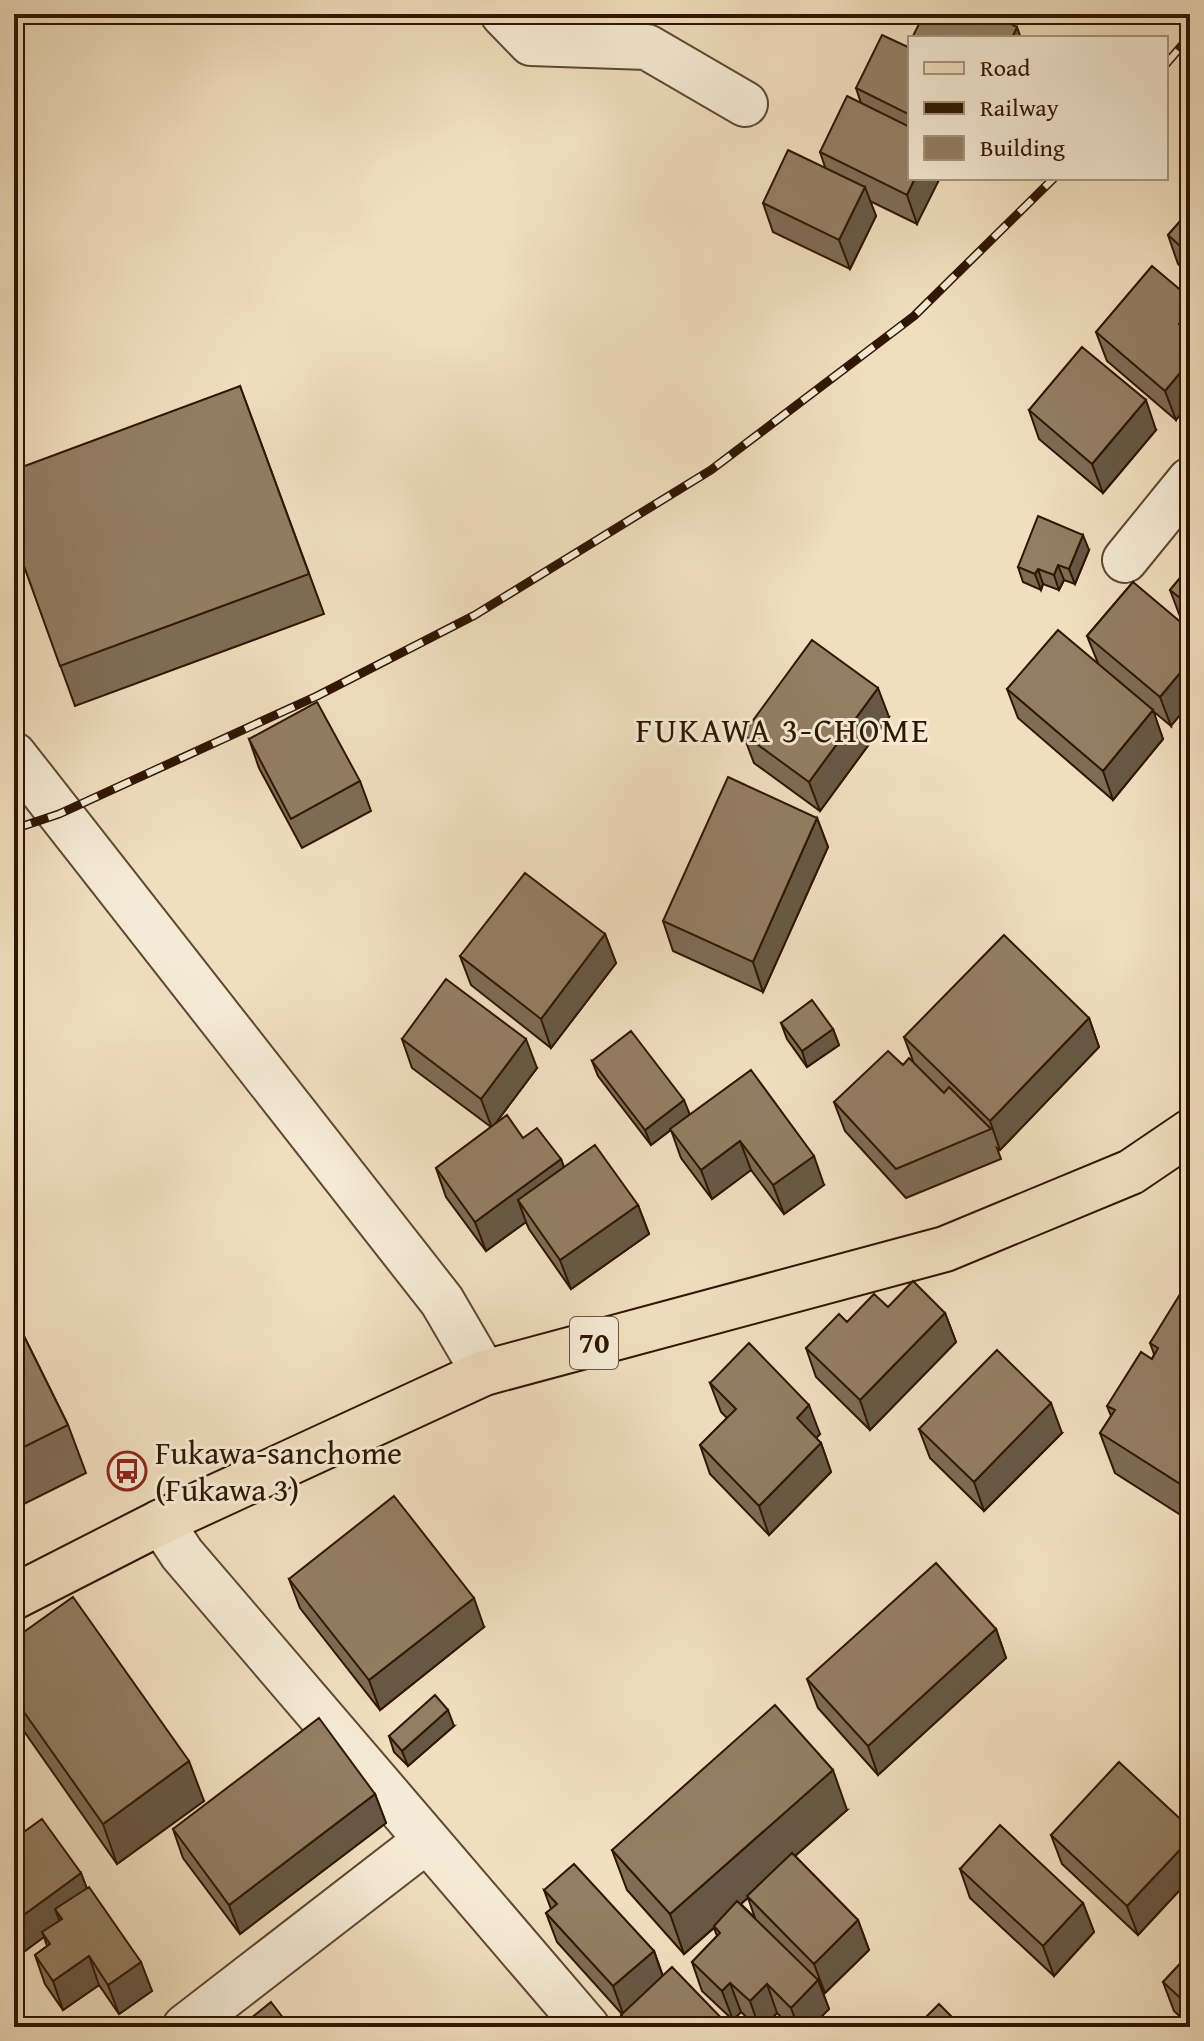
<svg xmlns="http://www.w3.org/2000/svg" width="1204" height="2041" font-family="'Gentium Book Plus',serif">
<rect width="100%" height="100%" fill="#f0debe"/>
<filter id="stains"><feTurbulence type="fractalNoise" baseFrequency=".0025" numOctaves="4"/><feColorMatrix values="0 0 0 0 .2 0 0 0 0 .09 0 0 0 0 .02 0 0 0 .5 -.17"/></filter>
<radialGradient id="worn" r=".72"><stop offset=".6" stop-color="#630" stop-opacity="0"/><stop offset="1" stop-color="#630" stop-opacity=".3"/></radialGradient>
<g fill="none" stroke-linecap="round" stroke-linejoin="round">
<g stroke="#5f4830" stroke-width="48">
<path id="minor" d="M503,14L531,43L647,47L745,104
M1125,560L1190,480
M14,755L442,1301L484,1373
M161,1522L182,1554L587,2027
M185,2027L427,1840"/>
</g>
<g stroke="#2f1600" stroke-width="48">
<path id="primary" d="M14,1597L161,1522L484,1373L945,1249L1131,1172L1190,1132"/>
</g>
<use href="#minor" stroke="#f5ead5" stroke-width="44"/>
<use href="#primary" stroke="#f0debe" stroke-width="44"/>
<g stroke="#2f1600" stroke-width="9">
<path id="rail" d="M1166,64L1190,36
M14,829L59,814L317,696L475,615L711,470L914,316L1054,178"/>
</g>
<use href="#rail" stroke="#f5ead5" stroke-width="6" stroke-dasharray="18" stroke-linecap="butt"/>
</g>
<path fill="#7e6c55" stroke="#2f1600" stroke-width="2" fill-rule="evenodd" d="M910,48V178L917,224L870,201L876,216L850,269L773,232L763,203L825,167L820,152L861,103L856,88Z
M1190,210V275L1178,264L1168,235Z
M1190,298L1176,420L1107,361L1096,332Z
M240,386L324,614L75,706L14,538Z
M1029,410L1156,430L1103,493L1039,439Z
M1089,550L1075,584L1064,580L1059,590L1043,584L1041,590L1023,582L1018,567Z
M1190,566V626L1181,619L1170,590Z
M1133,582L1171,726L1153,711L1163,739L1113,800L1018,718L1007,689L1098,663L1087,636Z
M889,717L820,811L754,763L743,734Z
M249,739L360,781L371,811L302,848L259,768Z
M817,818L828,847L763,992L673,951L663,921Z
M605,934L616,963L551,1048L471,985L460,956Z
M1089,1018L1099,1047L1000,1150L997,1148L1001,1159L906,1198L845,1131L834,1102L903,1065L913,1061L904,1037Z
M781,1023L833,1029L839,1045L807,1067L787,1039Z
M402,1039L537,1068L495,1124L561,1159L564,1167L638,1205L649,1234L571,1289L529,1229L526,1222L486,1251L446,1197L436,1168L491,1127L412,1068Z
M592,1061L690,1115L824,1185L784,1214L751,1170L712,1199L681,1158L671,1130L651,1145L598,1076Z
M1190,1296V1521L1115,1473L1100,1433L1111,1416L1107,1406L1152,1359L1154,1354L1150,1343Z
M888,1307L945,1313L956,1342L870,1430L816,1377L806,1348L847,1322Z
M14,1316L68,1425L86,1473L14,1509Z
M710,1383L820,1434L816,1438L821,1443L831,1472L769,1535L710,1474L700,1445L727,1418L721,1412Z
M919,1429L1062,1433L984,1511L930,1458Z
M289,1579L484,1627L380,1710L300,1608Z
M996,1629L1006,1658L878,1775L818,1708L807,1679Z
M14,1639L204,1801L117,1864L14,1717Z
M454,1726L408,1766L394,1752L389,1736Z
M375,1794L386,1823L240,1934L183,1858L173,1829Z
M847,1810L795,1856L858,1920L869,1950L825,1993L822,1990L829,2009L811,2027H791L777,2013L764,2027H757L741,2012L733,2020L702,1991L692,1962L717,1936L714,1928L684,1954L627,1890L612,1850ZM748,1898L755,1918L741,1904Z
M1190,1828V1879L1138,1935L1062,1864L1051,1835Z
M960,1869L1083,1903L1094,1932L1054,1976L970,1898Z
M81,1873L87,1889L152,1991L119,2014L99,1985L63,2010L45,1984L35,1955L47,1946L44,1937L14,1959Z
M544,1890L654,1951L663,1976L730,2027H625L621,2015L622,2014L557,1942L546,1913L551,1909Z
M1190,1953V2026L1174,2011L1163,1982Z"/>
<path fill="#675845" stroke="#2f1600" stroke-width="2" d="M1017,27L1021,38H1012Z
M915,178H940L917,224L907,195Z
M865,187L876,216L850,269L839,240Z
M1190,312V353L1179,324Z
M1190,361V403L1176,420L1165,391Z
M1146,400L1156,430L1103,493L1092,464Z
M1083,535L1089,550L1075,584L1069,569Z
M1058,565L1064,580L1059,590L1054,575Z
M1038,569L1043,584L1041,590L1035,574Z
M1190,661V703L1171,726L1160,697Z
M878,688L889,717L820,811L809,782Z
M1153,710L1163,739L1113,800L1103,771Z
M817,818L828,847L763,992L753,962Z
M605,934L616,963L551,1048L541,1019Z
M1089,1018L1099,1047L1000,1150L990,1121Z
M833,1029L839,1045L807,1067L802,1051Z
M526,1039L537,1068L492,1128L481,1099Z
M684,1100L690,1115L651,1145L645,1130Z
M740,1141L751,1170L712,1199L701,1170Z
M814,1156L824,1185L784,1214L773,1185Z
M561,1159L571,1188L518,1200L526,1222L486,1251L475,1222Z
M638,1205L649,1234L571,1289L560,1260Z
M945,1313L956,1342L870,1430L860,1400Z
M1051,1403L1062,1433L984,1511L974,1482Z
M809,1405L820,1434L808,1447L797,1418Z
M821,1443L831,1472L769,1535L759,1506Z
M1190,1479V1502L1185,1487Z
M474,1598L484,1627L380,1710L369,1680Z
M996,1629L1006,1658L878,1775L868,1746Z
M448,1710L454,1726L408,1766L402,1751Z
M189,1761L204,1801L117,1864L103,1824Z
M833,1770L847,1810L684,1954L670,1914Z
M375,1794L386,1823L240,1934L229,1905Z
M1190,1839V1879L1138,1935L1127,1906Z
M81,1873L92,1902L62,1919L55,1909L61,1925L42,1932L44,1937L14,1959V1922Z
M1083,1903L1094,1932L1054,1976L1043,1946Z
M858,1920L869,1950L825,1993L814,1964Z
M654,1951L664,1980L624,2016L613,1986Z
M89,1956L99,1985L63,2010L53,1981Z
M141,1962L152,1991L119,2014L108,1985Z
M818,1980L829,2009L811,2027H798L791,2008Z
M730,1983L741,2012L733,2020L722,1991Z
M767,1984L777,2013L764,2027H759L750,2001Z"/>
<path fill="#937e63" stroke="#2f1600" stroke-width="2" d="M924,14H991L1017,27L1012,38H912Z
M882,35L910,48V115L856,88Z
M847,96L910,127V178H915L907,195L820,152Z
M788,150L865,187L839,240L763,203Z
M1190,210V255L1168,235Z
M1152,266L1190,298V312L1179,324L1190,333V361L1165,391L1096,332Z
M1082,347L1146,400L1092,464L1029,410Z
M240,386L309,574L60,666L14,538V470Z
M1038,516L1083,535L1069,569L1058,565L1054,575L1038,569L1035,574L1018,567Z
M1190,566V606L1170,590Z
M1133,582L1190,630V661L1160,697L1087,636Z
M1058,630L1153,710L1103,771L1007,689Z
M812,640L878,688L809,782L743,734Z
M317,702L360,781L291,819L249,739Z
M728,777L817,818L753,962L663,921Z
M525,873L605,934L541,1019L460,956Z
M1004,935L1089,1018L990,1121L904,1037Z
M446,979L526,1039L481,1099L402,1039Z
M812,1000L833,1029L802,1051L781,1023Z
M631,1031L684,1100L645,1130L592,1061Z
M888,1051L903,1065L909,1058L944,1093L949,1087L991,1129L896,1169L834,1102Z
M751,1070L814,1156L773,1185L740,1141L701,1170L670,1129Z
M507,1115L523,1138L537,1128L561,1159L475,1222L436,1168Z
M595,1145L638,1205L560,1260L518,1200Z
M913,1281L945,1313L860,1400L806,1348L839,1314L847,1322L874,1294L888,1307Z
M1182,1291L1190,1295V1479L1185,1487L1100,1433L1115,1410L1107,1406L1141,1352L1152,1359L1158,1348L1150,1343Z
M14,1316L68,1425L14,1452Z
M749,1343L809,1405L797,1418L821,1443L759,1506L700,1445L736,1409L710,1383Z
M997,1350L1051,1403L974,1482L919,1429Z
M394,1496L474,1598L369,1680L289,1579Z
M936,1563L996,1629L868,1746L807,1679Z
M73,1597L189,1761L103,1824L14,1698V1639Z
M435,1695L448,1710L402,1751L389,1736Z
M775,1705L833,1770L670,1914L612,1850Z
M319,1718L375,1794L229,1905L173,1829Z
M1119,1762L1190,1828V1839L1127,1906L1051,1835Z
M42,1819L81,1873L14,1922V1839Z
M1000,1825L1083,1903L1043,1946L960,1869Z
M792,1853L858,1920L814,1964L747,1896Z
M574,1864L654,1951L613,1986L546,1913L557,1904L544,1890Z
M89,1887L141,1962L108,1985L89,1956L53,1981L35,1955L50,1944L42,1932L62,1919L55,1909Z
M737,1901L818,1980L791,2008L767,1984L750,2001L730,1983L722,1991L692,1962L720,1933L714,1926Z
M1190,1953V2007L1163,1982Z
M672,1967L730,2027H633L621,2015Z
M271,2002L290,2027H240Z
M939,2004L962,2027H916Z"/>
<defs>
<g id="bus-ring" transform="scale(2)"><circle r="9.5" fill="#f5ead5" stroke="#8f2418" stroke-width="1.5"/><path d="M-5-6H5V4H4V6H2V4H-2V6H-4V4H-5ZM-3.5-4V0h7V-4ZM-3.5 1.2v1.5H-2V1.2ZM2 1.2v1.5H3.5V1.2Z" fill="#8f2418"/></g>
</defs>
<g fill-rule="evenodd">
<use href="#bus-ring" x="127" y="1471"/>
</g>
<g text-anchor="middle" stroke-width="6" stroke-linejoin="round" paint-order="stroke">
<rect fill="#f5ead5" stroke="#6a5640" stroke-width="2" x="570" y="1317" width="48" height="52" rx="6"/>
<g font-size="30" font-weight="bold" fill="#2f1600">
<text x="594" y="1353">70</text>
</g>
<g font-size="32" fill="#2f1600" stroke="#f5ead5" text-anchor="start">
<text x="155" y="1464">Fukawa-sanchome<tspan x="155" dy="37">(Fukawa 3)</tspan></text>
</g>
<g font-size="34" letter-spacing="2" fill="#2f1600" stroke="#f5ead5">
<text x="783" y="742">FUKAWA 3-CHOME</text>
</g>
</g>
<rect width="1204" height="2041" fill="none" stroke="#f0debe" stroke-width="48"/>
<rect x="16" y="16" width="1172" height="2009" fill="none" stroke="#2f1600" stroke-width="4"/>
<rect x="24" y="24" width="1156" height="1993" fill="none" stroke="#2f1600" stroke-width="2"/>
<rect x="908" y="36" width="260" height="144" fill="#f5ead5" stroke="#a69580" stroke-width="2"/>
<rect x="924" y="62" width="40" height="12" fill="#f0debe" stroke="#a69580" stroke-width="2"/>
<text x="980" y="76" font-size="24" fill="#2f1600">Road</text>
<rect x="924" y="102" width="40" height="12" fill="#2f1600" stroke="#a69580" stroke-width="2"/>
<text x="980" y="116" font-size="24" fill="#2f1600">Railway</text>
<rect x="924" y="136" width="40" height="24" fill="#937e63" stroke="#a69580" stroke-width="2"/>
<text x="980" y="156" font-size="24" fill="#2f1600">Building</text>
<rect width="100%" height="100%" filter="url(#stains)"/>
<rect width="100%" height="100%" fill="url(#worn)"/>
</svg>
